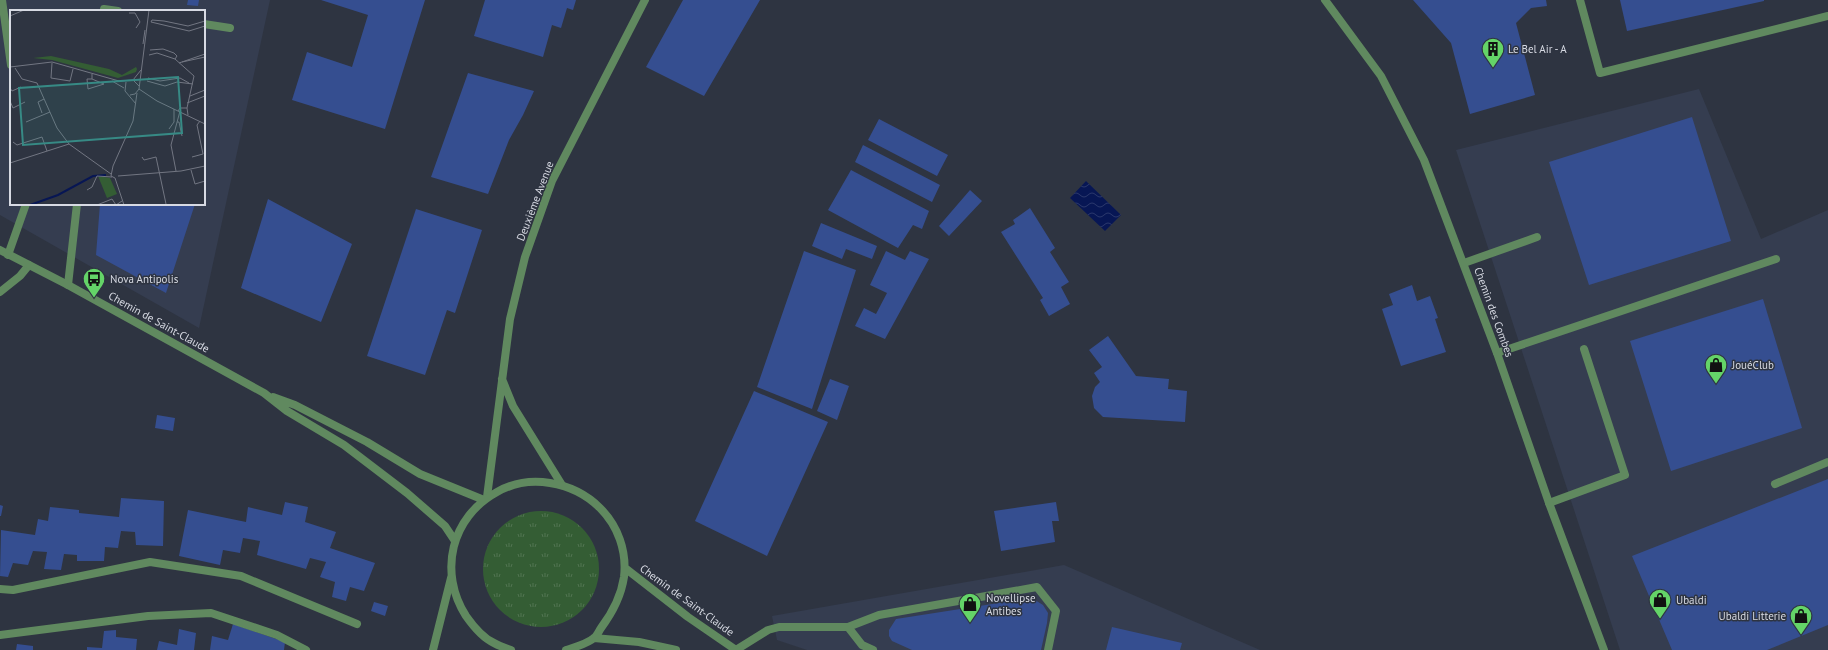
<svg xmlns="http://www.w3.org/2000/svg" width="1828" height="650" font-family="'PT Sans',sans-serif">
<defs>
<pattern id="grass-tufts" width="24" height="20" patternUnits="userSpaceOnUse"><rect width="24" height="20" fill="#345d34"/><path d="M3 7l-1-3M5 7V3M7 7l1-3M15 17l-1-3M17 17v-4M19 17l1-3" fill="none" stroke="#517451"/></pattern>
<pattern id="water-waves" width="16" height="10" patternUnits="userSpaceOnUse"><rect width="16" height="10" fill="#071654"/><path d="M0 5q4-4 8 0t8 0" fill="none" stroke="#2a376c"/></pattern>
</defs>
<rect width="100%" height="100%" fill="#2e3441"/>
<path fill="#353d50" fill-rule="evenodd" d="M0,0H270L199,328L0,215ZM11,11H204V204H11Z
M1699,89L1761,239L1828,210V650H1620L1456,150Z
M1064,565L1260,650H807L777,640L772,616Z"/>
<path fill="url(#grass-tufts)" d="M483 569a58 58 0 1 1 116 0a58 58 0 1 1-116 0Z"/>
<path fill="url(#water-waves)" d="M1086,181L1121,215L1105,231L1070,198Z"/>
<path fill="#354e90" d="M188,0H199L198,6L187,5Z
M321,0H425L385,129L292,100L307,52L352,67L368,15Z
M485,0H576L573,10L567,8L561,28L552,25L543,57L474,36Z
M683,0H760L704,96L646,67Z
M1413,0H1546L1547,6L1531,8L1516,23L1535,95L1470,114L1451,43Z
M1620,0H1764V1L1627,31Z
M468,73L534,91L523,115L509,140L488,194L431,177Z
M1692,117L1731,241L1589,285L1549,162Z
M879,119L948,155L937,176L868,140Z
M863,145L940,185L932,202L855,162Z
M851,170L929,211L922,229L913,225L898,248L828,210Z
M970,190L982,201L949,236L939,226Z
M268,199L352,244L321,322L241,288Z
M100,204H195L166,293L96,255Z
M1030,208L1055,248L1050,252L1069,282L1061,287L1070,304L1049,316L1040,300L1043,298L1001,232L1015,224L1013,220Z
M416,209L482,230L455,313L447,310L425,375L367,356Z
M821,223L877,246L872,259L846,249L842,259L812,246Z
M804,251L856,270L812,409L757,387Z
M886,251L905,260L910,251L929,259L885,339L855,326L864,308L876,314L887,293L870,285Z
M1412,285L1417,301L1430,296L1438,318L1435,319L1446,352L1401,366L1382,309L1393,305L1389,294Z
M1763,299L1802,428L1671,471L1630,341Z
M1108,336L1136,376L1169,379L1168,389L1187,391L1185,422L1103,417L1094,408L1092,396L1095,387L1100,382L1094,373L1102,367L1089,350Z
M830,379L849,386L837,420L817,411Z
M754,391L828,422L767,556L695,521Z
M157,415L175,418L173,431L155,428Z
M1828,479V625L1767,650H1672L1632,556Z
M121,498L164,501L163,546L136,545L135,532L121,531L118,548L105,547L104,561H77V555L64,554L61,570L44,569L47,552L33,551L28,565L13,563L8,577L0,576L1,530L35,535L38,519L48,521L50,507L79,510V513L119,517Z
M285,502L308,507L305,522L336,532L330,548L375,563L364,591L350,587L346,601L332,597L335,582L320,577L326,562L310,558L306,569L257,555L260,541L243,538L240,553L223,550L220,565L179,556L188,510L246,522L248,507L282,515Z
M1056,502L1059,521H1052L1055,542L1001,551L994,511Z
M0,505L3,506L1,516H0Z
M1025,599L1035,600L1043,605L1048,613L1047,623L1041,650H912L892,641L889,636V630L896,619Z
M374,602L388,606L385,616L371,611Z
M233,624L285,642L284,650H210L212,636L228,640Z
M1112,627L1182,643L1180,650H1106Z
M179,629L196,633L194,650H157L159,641L177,645Z
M116,630V637L137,639L136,650H87V647L102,648L104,631Z
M17,644L33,646V650H16Z"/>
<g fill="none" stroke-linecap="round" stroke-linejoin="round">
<path stroke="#60895f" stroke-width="8" d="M2,0L11,65
M1580,0L1600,73L1828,16
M104,9L118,11
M204,24L230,28
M8,255L26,204
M1464,263L1537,237
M68,285L77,204
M1497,353L1776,259
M1775,484L1828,462
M1549,503L1625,475L1584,349
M736,650L768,630L779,627H848
M873,650L862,645L848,627L879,615L1037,587L1056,611L1048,650"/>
<path stroke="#60895f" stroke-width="8" d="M1325,0L1381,76L1424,160L1497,353L1549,503L1604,650
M0,292L20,276L29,265
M502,379L513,406L562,485
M487,497L510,319L525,257L552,181L645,0
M0,589L13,590L150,562L241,576L357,624
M0,635L148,616L211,613L277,635L306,650
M433,650L451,578"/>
<path stroke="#60895f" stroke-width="8" d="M0,250L68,285L264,393L287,411L344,445L407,493L445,526L455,541
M273,397L295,405L367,442L420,474L484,500
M625,568L688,617L736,650
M594,638L639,642L676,650
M511,650C505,648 499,646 494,643C483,638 473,626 466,616C438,572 451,517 497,492C513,483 532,480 550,483C569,486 586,494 600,508C618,526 627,551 624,577C621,597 613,612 601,628C599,631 597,636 594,638C587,644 575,647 566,650"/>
</g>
<defs>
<g id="building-pin" transform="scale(1.15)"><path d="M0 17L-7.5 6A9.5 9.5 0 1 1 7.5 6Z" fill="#64d468" stroke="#2e3441"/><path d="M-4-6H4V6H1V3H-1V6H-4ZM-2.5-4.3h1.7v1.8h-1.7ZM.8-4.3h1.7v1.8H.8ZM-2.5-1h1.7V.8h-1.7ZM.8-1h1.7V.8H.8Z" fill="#111"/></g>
<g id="bus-pin" transform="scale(1.15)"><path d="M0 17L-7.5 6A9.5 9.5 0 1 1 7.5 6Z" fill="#64d468" stroke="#2e3441"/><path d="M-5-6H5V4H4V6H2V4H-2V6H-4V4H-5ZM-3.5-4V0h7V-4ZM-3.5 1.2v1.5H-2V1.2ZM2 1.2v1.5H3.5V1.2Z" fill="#111"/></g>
<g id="shop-pin" transform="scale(1.15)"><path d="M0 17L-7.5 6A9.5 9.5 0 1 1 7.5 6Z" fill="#64d468" stroke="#2e3441"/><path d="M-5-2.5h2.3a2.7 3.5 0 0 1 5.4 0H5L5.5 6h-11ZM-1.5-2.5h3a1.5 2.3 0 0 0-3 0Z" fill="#111"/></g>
</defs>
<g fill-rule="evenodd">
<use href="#building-pin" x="1493" y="49"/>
<use href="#bus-pin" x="94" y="279"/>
<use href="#shop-pin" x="1716" y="365"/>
<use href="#shop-pin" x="1660" y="600"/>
<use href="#shop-pin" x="970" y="604"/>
<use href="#shop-pin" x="1801" y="616"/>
</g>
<g text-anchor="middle" stroke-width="3" stroke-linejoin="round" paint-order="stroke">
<g font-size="11" fill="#d7dae3" stroke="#2e3441" text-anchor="start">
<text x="1508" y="53">Le Bel Air - A</text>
<text x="110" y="283">Nova Antipolis</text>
<text x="1732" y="369">JouéClub</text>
<text x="986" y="602">Novellipse<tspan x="986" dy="13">Antibes</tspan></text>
<text x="1676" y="604">Ubaldi</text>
<text x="1786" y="620" text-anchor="end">Ubaldi Litterie</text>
</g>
<g font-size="11" fill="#d7dae3" stroke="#2e3441">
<text transform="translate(535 201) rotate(-69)" y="4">Deuxième Avenue</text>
<text transform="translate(1494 312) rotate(70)" y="4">Chemin des Combes</text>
<text transform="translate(159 322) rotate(29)" y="4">Chemin de Saint-Claude</text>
<text transform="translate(687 600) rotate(36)" y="4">Chemin de Saint-Claude</text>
</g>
</g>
<g transform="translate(10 10)">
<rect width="195" height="195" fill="#2e3441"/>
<path d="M41,46L99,59L112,65L126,57L127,59L126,62L108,68L42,50L23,48Z" fill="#345d34"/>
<path d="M88,166L100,168L107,184L97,188Z" fill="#345d34"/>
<path fill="none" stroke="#071654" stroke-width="2" d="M20,195L48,185L83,166L96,165"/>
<path fill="none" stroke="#727682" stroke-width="1" d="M119,3H125L130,12L126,18M0,6L14,0M195,11L178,16L154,11L142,10L141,12L179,21L195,16M133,34L135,20M140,40L153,39L164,43L167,46L165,49M139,45L147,43L165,49L184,66L177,98M172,52L195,47M42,53L41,68L60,71L63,59M169,53L195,44M0,57L42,52L109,71L123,70L129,76M5,58L12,69L27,73L47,118L59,134L101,164M138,68L150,71L170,68L179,73M82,69H77L78,79L94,74L82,69V64M123,70L131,60M102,71L114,78M137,71L155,76L167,72L183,74M116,72L115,81L126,94M0,78L2,81L11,77M129,79L147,91L195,114M120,85L125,84L129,79L139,0M180,86L195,80M0,91L3,98L15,92M177,93L195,86M168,101L170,98H177L178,105M32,103L28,92L34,89M16,112L40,102M167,112H169L172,126M159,119L164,112V99M3,132L7,135L32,127L37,141M132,147L134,150L146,147L156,194M182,147L193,144L187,115L190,111M0,153L59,134M181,160L185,174L195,171M166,161L161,135L170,101M108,166L171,161L195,156M105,168L101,166L103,156L123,111L127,83M105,168L114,195M77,180L82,177L87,166L102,167M87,195L102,189L106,195L112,191"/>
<path fill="#378a85" fill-opacity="0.15" stroke="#378a85" stroke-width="2" d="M168,67L172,123L13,135L9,78Z"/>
<rect width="195" height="195" fill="none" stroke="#d7dae3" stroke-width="2"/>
</g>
</svg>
